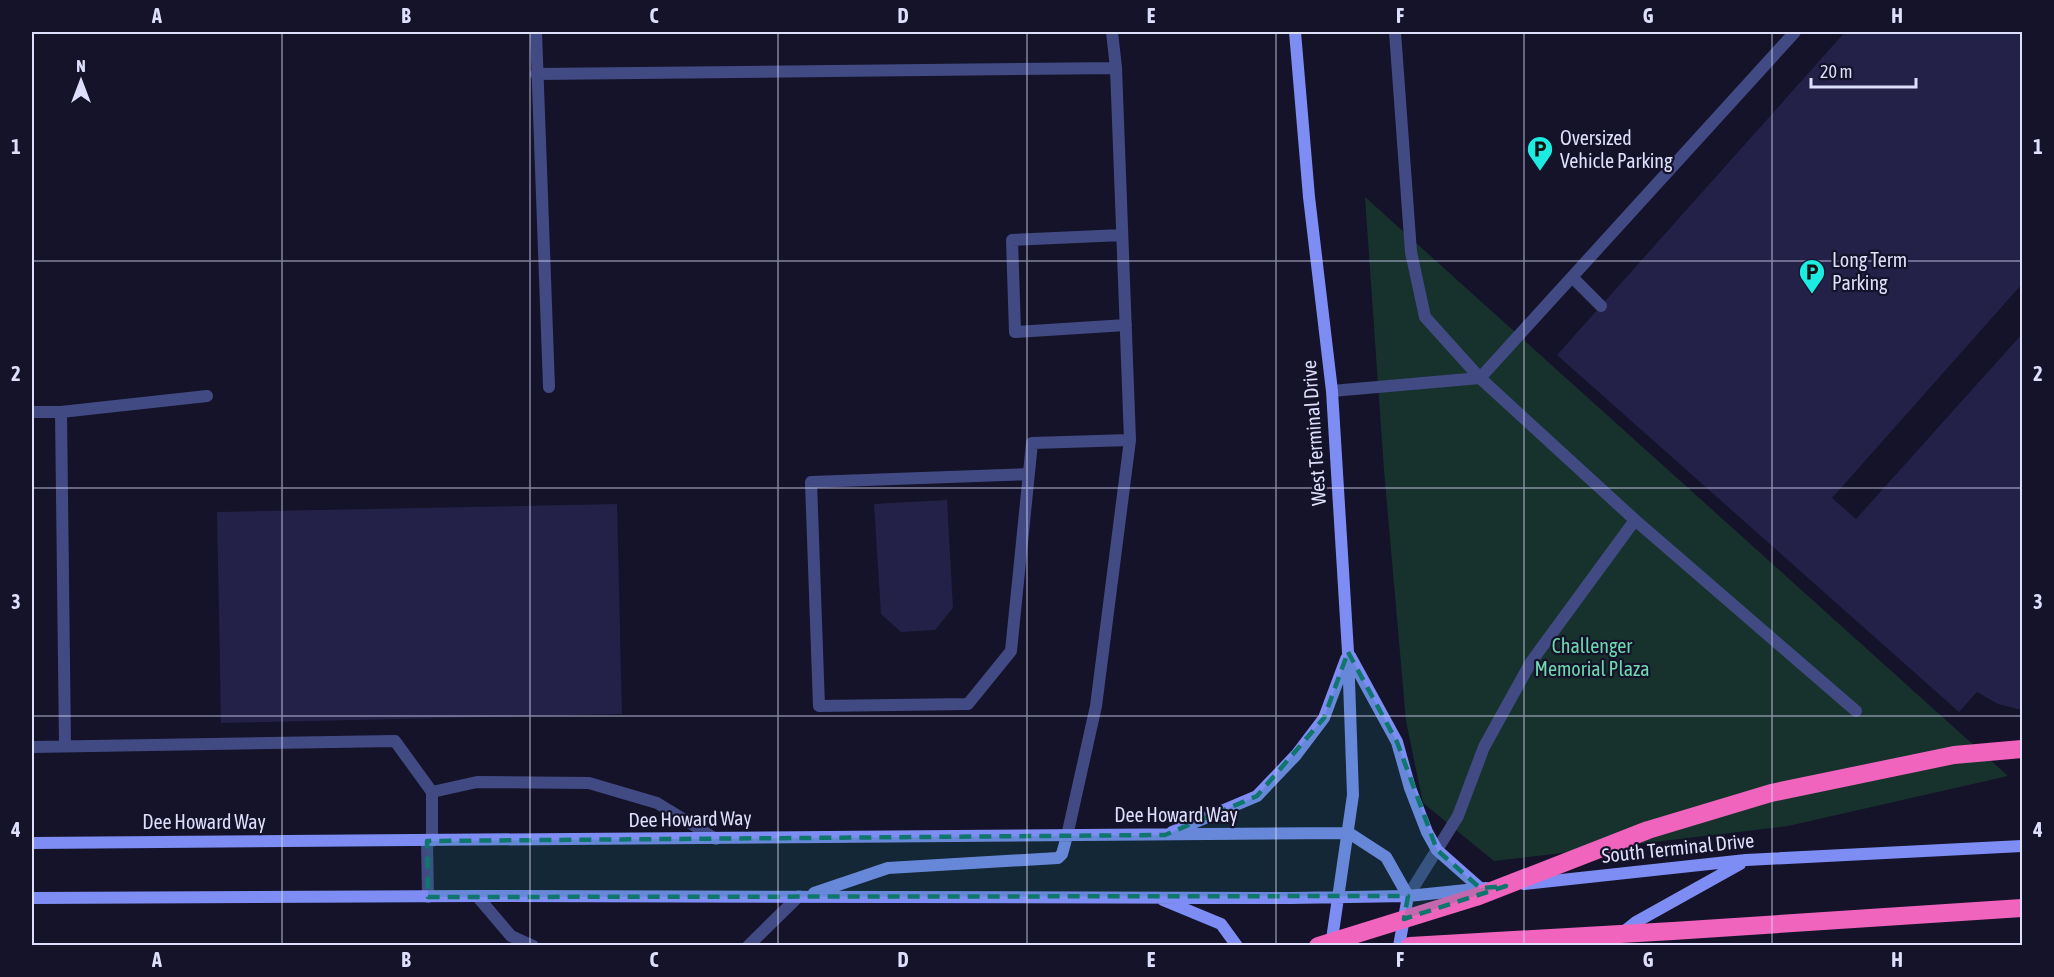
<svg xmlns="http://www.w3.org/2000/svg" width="2054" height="977" font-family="'Asap Condensed',sans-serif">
<rect width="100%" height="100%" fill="#141329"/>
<path fill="#17322d" d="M1365,197L2008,776L1788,826L1494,861L1423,803L1406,721L1384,470Z"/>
<path fill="#232148" d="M1845,32H2022V284L1832,498L1856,519L2022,334V710L1998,704L1977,692L1959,712L1557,355Z
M947,500L953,608L935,630L901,632L881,614L874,504Z
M617,504L622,714L221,723L217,512Z"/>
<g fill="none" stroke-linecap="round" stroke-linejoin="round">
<path stroke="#424a84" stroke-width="12" d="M536,32L549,387
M1395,32L1411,252L1425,317L1480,378L1635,520L1856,711
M536,74L1116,68
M1122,235L1012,240L1015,332L1126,325
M1572,277L1601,306
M1332,391L1480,378L1795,32
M32,412H61L65,746
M61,412L207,396
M1029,474L811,482L819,706L968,704L1011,651L1032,443L1130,440
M32,747L395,741L432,792V841
M432,792L477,782L589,783L657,803L716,839
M1067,836L1096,706L1130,440L1116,68L1112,32
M477,896L511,936L533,946
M1408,896L1458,816L1484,747L1531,662L1635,520
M748,946L799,896"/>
<path stroke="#424a84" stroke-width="12" d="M427,841L428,897"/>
<path stroke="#7e8df3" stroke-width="12" d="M1295,32L1309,197L1332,391L1348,652L1353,795L1331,946
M1350,656L1397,742L1410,788L1427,832L1437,850L1480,888
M1172,832L1257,796L1296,755L1324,718L1346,659
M1349,833L1386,857L1408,896L1399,946
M32,843L1349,833
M1524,884L1746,860L2022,846
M814,893L888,868L1058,858L1062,854L1067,836
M32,898L477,896L1291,898L1408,896L1486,888
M1163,900L1221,924L1237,946
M1606,946L1636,922L1740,864"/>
<path stroke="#f164bd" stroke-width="18" d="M1318,946L1476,897L1648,830L1771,793L1954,755L2022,749
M1410,946L1673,931L2022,908"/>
</g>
<path fill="#0f766e" fill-opacity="0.2" stroke="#0f766e" stroke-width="4.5" stroke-dasharray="12 8" stroke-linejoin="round" d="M1348,652L1397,742L1437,850L1480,888L1506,886L1404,919L1408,896L428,897L427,841L1165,835L1257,796L1324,718Z"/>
<path fill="none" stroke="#dedffc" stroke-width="1.5" stroke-opacity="0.55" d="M282,32V946M530,32V946M778,32V946M1027,32V946M1276,32V946M1524,32V946M1772,32V946M32,261H2022M32,488H2022M32,716H2022"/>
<defs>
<g id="parking-pin" transform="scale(1.35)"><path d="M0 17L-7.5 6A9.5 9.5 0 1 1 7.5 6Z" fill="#1bebe0" stroke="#141329"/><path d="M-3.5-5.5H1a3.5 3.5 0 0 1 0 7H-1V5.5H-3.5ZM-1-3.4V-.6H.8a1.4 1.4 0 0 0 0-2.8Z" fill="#111"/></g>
</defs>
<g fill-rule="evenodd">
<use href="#parking-pin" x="1540" y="149"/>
<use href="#parking-pin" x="1812" y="272"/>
</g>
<g text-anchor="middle" stroke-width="4.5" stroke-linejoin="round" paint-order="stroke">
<g font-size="20" fill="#dedffc" stroke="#141329" text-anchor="start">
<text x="1560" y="145">Oversized<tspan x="1560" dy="23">Vehicle Parking</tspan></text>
<text x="1832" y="267">Long Term<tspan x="1832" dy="23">Parking</tspan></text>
</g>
<g font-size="20" fill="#dedffc" stroke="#141329">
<text transform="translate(1314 433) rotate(-94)" y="7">West Terminal Drive</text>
<text x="1176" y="822">Dee Howard Way</text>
<text transform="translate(690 819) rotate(-1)" y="7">Dee Howard Way</text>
<text x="204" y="829">Dee Howard Way</text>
<text transform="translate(1678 848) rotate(-6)" y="7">South Terminal Drive</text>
</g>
<g font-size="20" fill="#6fd7ad" stroke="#141329">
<text x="1592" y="653">Challenger<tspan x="1592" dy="23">Memorial Plaza</tspan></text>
</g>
</g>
<rect width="2054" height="977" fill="none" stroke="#141329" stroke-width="66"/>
<g transform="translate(81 81)" stroke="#141329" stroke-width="4.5" paint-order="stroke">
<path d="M0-4.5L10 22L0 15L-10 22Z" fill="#dedffc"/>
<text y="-9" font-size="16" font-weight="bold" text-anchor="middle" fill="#dedffc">N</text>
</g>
<path d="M1811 78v9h105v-9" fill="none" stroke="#dedffc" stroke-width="3"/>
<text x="1820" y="78" font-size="18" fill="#dedffc" stroke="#141329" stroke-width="4.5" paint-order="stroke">20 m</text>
<rect x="33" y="33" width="1988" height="911" fill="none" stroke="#dedffc" stroke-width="2"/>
<g font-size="20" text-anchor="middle" font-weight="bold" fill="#dedffc">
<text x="157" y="23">A</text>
<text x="406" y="23">B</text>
<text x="654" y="23">C</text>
<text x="903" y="23">D</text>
<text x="1151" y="23">E</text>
<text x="1400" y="23">F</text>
<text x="1648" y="23">G</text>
<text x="1897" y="23">H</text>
<text x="16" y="154">1</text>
<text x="2038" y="154">1</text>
<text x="16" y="381">2</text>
<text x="2038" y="381">2</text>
<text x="16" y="609">3</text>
<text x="2038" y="609">3</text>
<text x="16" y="837">4</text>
<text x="2038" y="837">4</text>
<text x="157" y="967">A</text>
<text x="406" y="967">B</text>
<text x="654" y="967">C</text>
<text x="903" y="967">D</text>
<text x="1151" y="967">E</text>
<text x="1400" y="967">F</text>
<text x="1648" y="967">G</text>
<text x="1897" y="967">H</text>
</g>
</svg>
